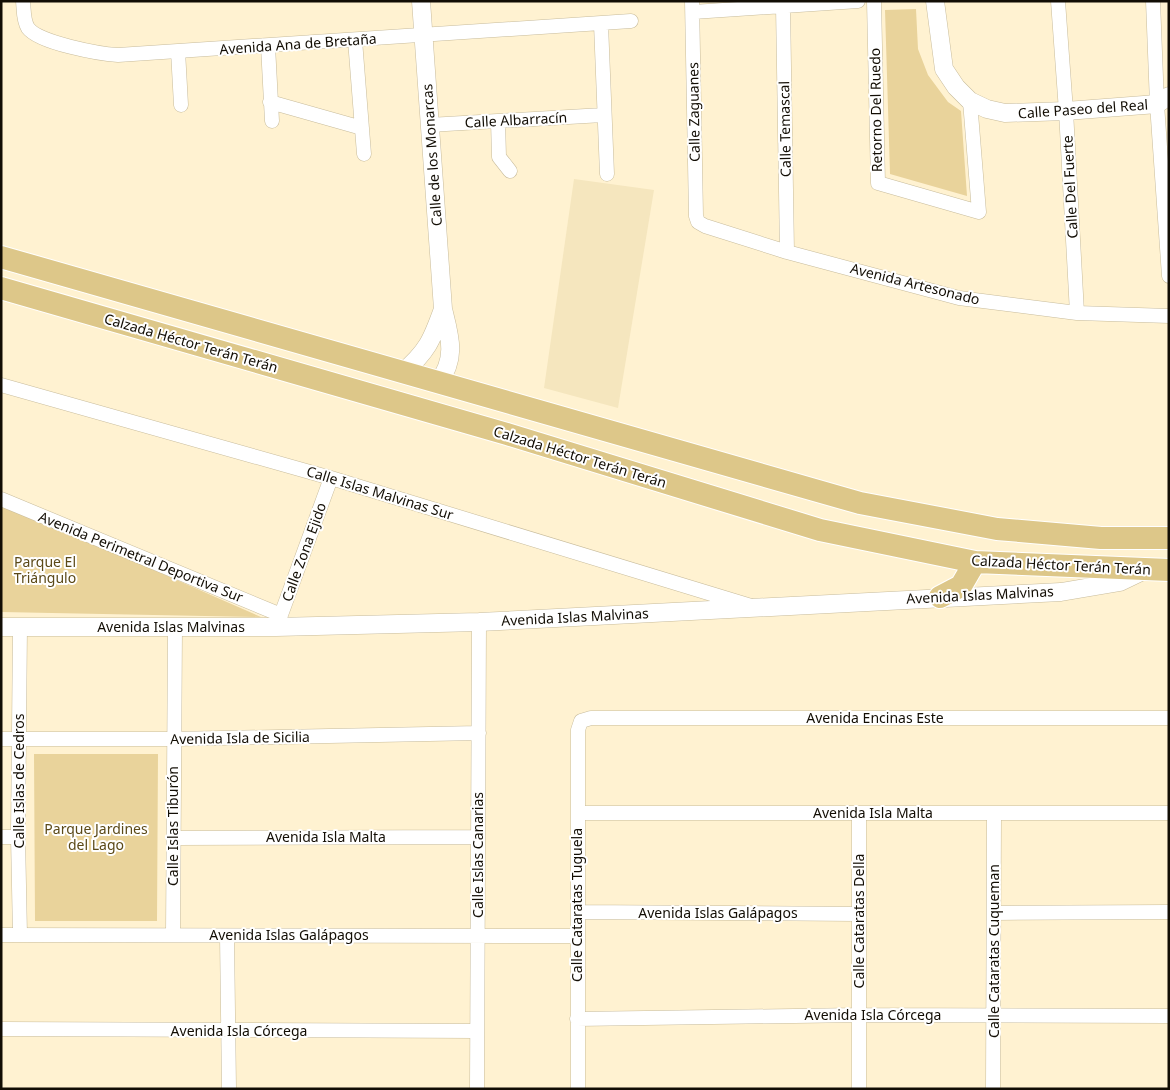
<svg xmlns="http://www.w3.org/2000/svg" width="1170" height="1090" font-family="'Noto Sans',sans-serif">
<rect width="100%" height="100%" fill="#fff2d1"/>
<path fill="#f5e6be" d="M574,179L654,190L618,408L544,388Z"/>
<path fill="#e9d39b" d="M916,9L918,49L928,75L948,102L961,111L967,196L890,174L885,10Z
M1,503L261,617L1,612Z
M34,754H158L157,921H35Z"/>
<g fill="none" stroke-linecap="round" stroke-linejoin="round">
<g stroke="#c8bc9c" stroke-width="15">
<path id="minor" d="M23,1C24,10 23,20 28,28C39,43 100,54 118,55L631,21
M692,1L696,216L698,222L705,226L787,252L959,298L1077,313L1169,316
M874,1L878,183L979,212L970,101
M1058,1L1066,111L1077,313
M1153,1L1157,104L1169,276
M783,6L787,252
M693,12L858,1
M601,24L607,174
M355,40L364,154
M268,46L272,121
M178,51L181,105
M270,102L362,128
M498,121L499,157L510,171
M429,125L603,115
M1,385L331,478L751,606
M1,499L281,615
M278,623L331,478
M1,739H173L479,733
M578,813H1169
M859,813V1089
M1,837H18
M173,838L478,837
M578,912L858,914
M994,913L1169,912
M1,935L577,936
M20,935L18,837L20,626
M173,935L175,627
M227,936L229,1089
M577,1019L859,1015L1169,1016
M1,1029L477,1031
M477,1089L479,622
M578,1089V730L581,721L591,718H1169
M993,1089L994,814"/>
</g>
<g stroke="#c8bc9c" stroke-width="19">
<path id="tertiary" d="M421,1L443,309C450,337 457,358 438,383
M935,1L944,69L956,87L970,101L987,109L1005,113L1066,111L1157,104L1169,96
M402,373C427,352 432,340 443,309
M1,627H276L479,622L1061,592L1120,582L1145,570"/>
</g>
<g stroke="#fff" stroke-width="24">
<path id="primary" d="M1,257L860,503L997,529L1101,538H1169
M1,288L507,434L820,530L975,562L1169,570
M940,597L961,586L975,562"/>
</g>
<use href="#minor" stroke="#fff" stroke-width="14"/>
<use href="#tertiary" stroke="#fff" stroke-width="18"/>
<use href="#primary" stroke="#ddc789" stroke-width="22"/>
</g>
<g text-anchor="middle" stroke-width="4" stroke-linejoin="round" paint-order="stroke">
<g font-size="14" fill="#120d04" stroke="#fff">
<text transform="translate(298 44) rotate(-4)" y="5">Avenida Ana de Bretaña</text>
<text transform="translate(1083 109) rotate(-4)" y="5">Calle Paseo del Real</text>
<text transform="translate(876 110) rotate(-91)" y="5">Retorno Del Ruedo</text>
<text transform="translate(694 112) rotate(-91)" y="5">Calle Zaguanes</text>
<text transform="translate(516 120) rotate(-3)" y="5">Calle Albarracín</text>
<text transform="translate(785 129) rotate(-91)" y="5">Calle Temascal</text>
<text transform="translate(432 155) rotate(-94)" y="5">Calle de los Monarcas</text>
<text transform="translate(1070 187) rotate(-93)" y="5">Calle Del Fuerte</text>
<text transform="translate(915 284) rotate(14)" y="5">Avenida Artesonado</text>
<text transform="translate(191 343) rotate(16)" y="5">Calzada Héctor Terán Terán</text>
<text transform="translate(580 457) rotate(17)" y="5">Calzada Héctor Terán Terán</text>
<text transform="translate(380 493) rotate(17)" y="5">Calle Islas Malvinas Sur</text>
<text transform="translate(304 552) rotate(-70)" y="5">Calle Zona Ejido</text>
<text transform="translate(141 557) rotate(22)" y="5">Avenida Perimetral Deportiva Sur</text>
<text transform="translate(1061 565) rotate(3)" y="5">Calzada Héctor Terán Terán</text>
<text transform="translate(980 595) rotate(-3)" y="5">Avenida Islas Malvinas</text>
<text transform="translate(575 617) rotate(-3)" y="5">Avenida Islas Malvinas</text>
<text x="171" y="632">Avenida Islas Malvinas</text>
<text x="875" y="723">Avenida Encinas Este</text>
<text transform="translate(240 738) rotate(-1)" y="5">Avenida Isla de Sicilia</text>
<text transform="translate(19 781) rotate(-90)" y="5">Calle Islas de Cedros</text>
<text x="873" y="818">Avenida Isla Malta</text>
<text transform="translate(173 826) rotate(-90)" y="5">Calle Islas Tiburón</text>
<text x="326" y="842">Avenida Isla Malta</text>
<text transform="translate(478 855) rotate(-90)" y="5">Calle Islas Canarias</text>
<text transform="translate(577 905) rotate(-90)" y="5">Calle Cataratas Tuguela</text>
<text x="718" y="918">Avenida Islas Galápagos</text>
<text transform="translate(859 921) rotate(-90)" y="5">Calle Cataratas Della</text>
<text x="289" y="940">Avenida Islas Galápagos</text>
<text transform="translate(994 951) rotate(-90)" y="5">Calle Cataratas Cuqueman</text>
<text x="873" y="1020">Avenida Isla Córcega</text>
<text x="239" y="1036">Avenida Isla Córcega</text>
</g>
<g font-size="14" fill="#5b4917" stroke="#fff">
<text x="45" y="567">Parque El<tspan x="45" dy="16">Triángulo</tspan></text>
<text x="96" y="834">Parque Jardines<tspan x="96" dy="16">del Lago</tspan></text>
</g>
</g>
<rect width="1170" height="1090" fill="none" stroke="#120d04" stroke-width="5"/>
</svg>
